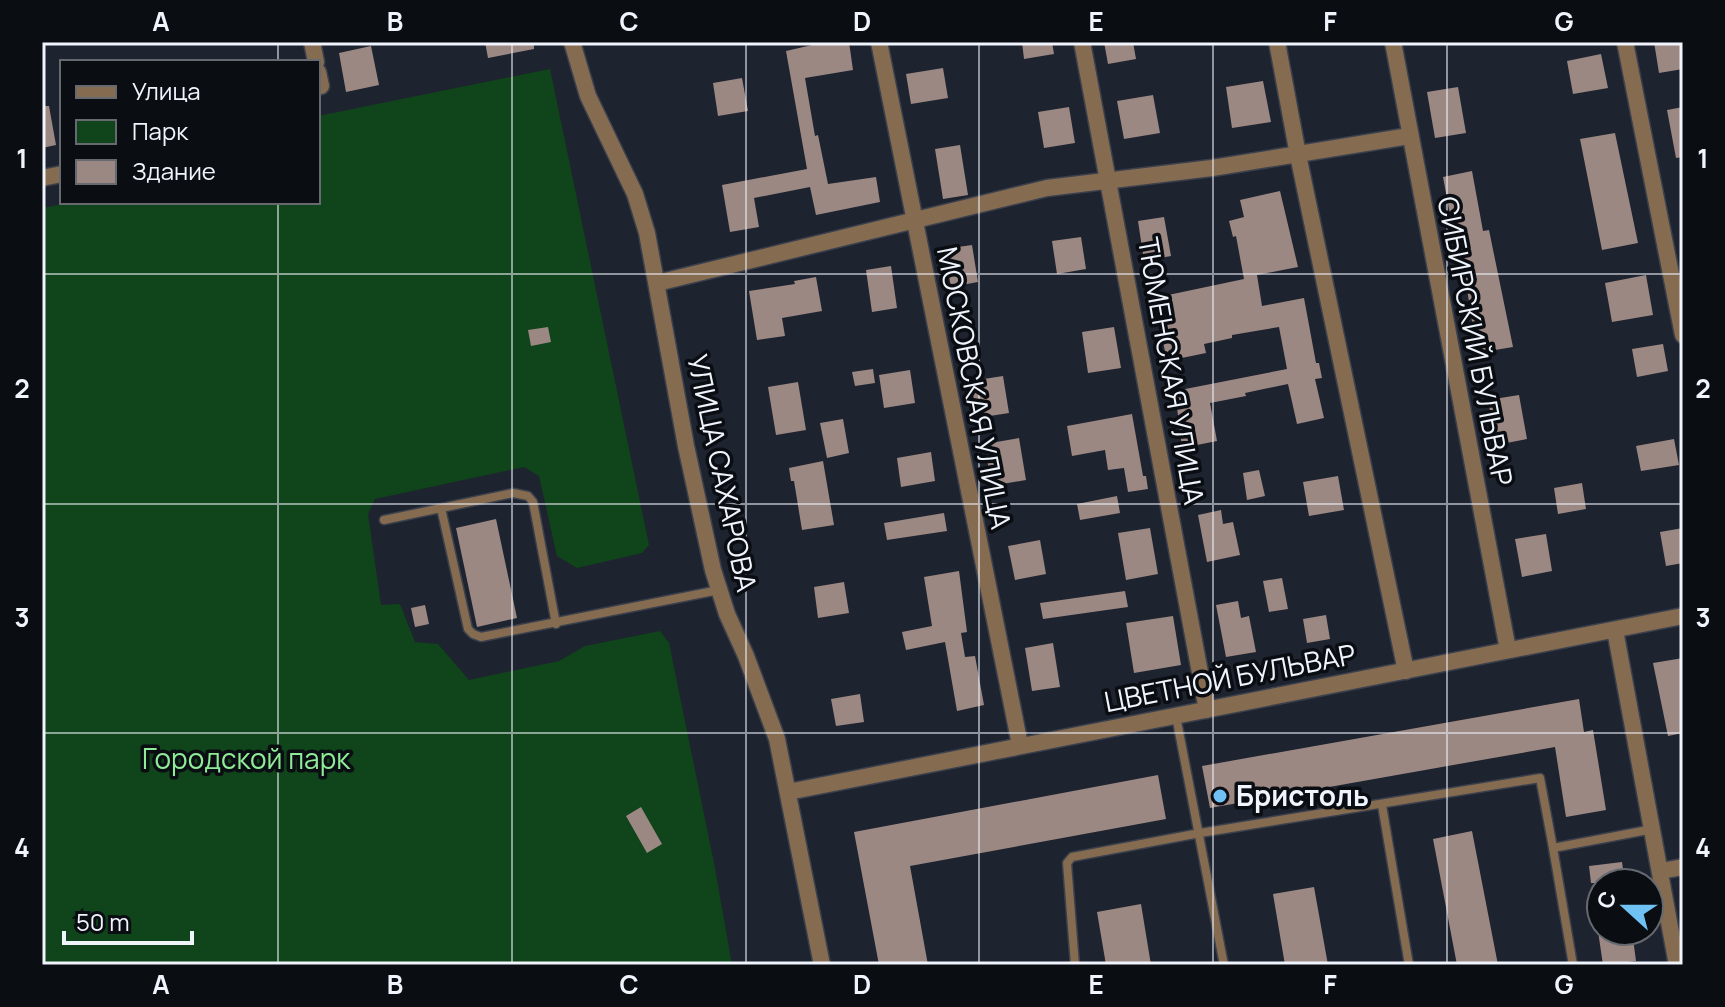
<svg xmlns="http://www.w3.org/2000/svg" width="1725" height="1007" font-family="Manrope,sans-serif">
<rect width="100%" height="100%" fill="#1e2330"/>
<path fill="#10441a" d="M550,69L649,545L642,553L577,568L557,556L539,476L524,467L375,499L368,514L381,605L400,604L415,642L438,644L469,680L559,661L585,646L660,631L669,643L715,868L732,965H42V208L75,202H318V116Z"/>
<path fill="#9c8883" d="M485,42H534V49L488,58Z
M825,42H849L853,70L805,78L815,136L818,135L828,184L876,177L880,202L816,215L810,187L754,198L759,227L730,232L722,185L807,169L786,51Z
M1022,42H1052L1054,54L1024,59Z
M1104,42H1133L1136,59L1108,64Z
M1654,42H1680L1683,69L1659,73Z
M371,46L379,85L346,92L339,53Z
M1601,54L1608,88L1573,94L1567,61Z
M943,68L948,98L911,104L906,74Z
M742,78L748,111L718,116L713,83Z
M1263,81L1271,122L1232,128L1226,87Z
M1458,87L1466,133L1435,138L1427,92Z
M1153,95L1160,133L1124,139L1117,101Z
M42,106H49L56,145L42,148Z
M1069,107L1075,143L1044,148L1038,112Z
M1683,107V157L1676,158L1667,110Z
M1615,133L1638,243L1602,250L1580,139Z
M960,145L968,195L943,199L935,149Z
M1472,171L1483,231L1489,230L1513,347L1477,353L1456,219L1451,220L1443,177Z
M1280,191L1298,267L1257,275L1262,306L1304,298L1316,363H1319L1322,378L1315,379L1324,418L1297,424L1288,384L1245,393L1246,396L1210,403L1217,441L1182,448L1175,391L1287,369L1279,327L1232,335V338L1204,344L1206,353L1167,361L1154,298L1244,279L1236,236L1233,237L1229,221L1244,217L1240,200Z
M1164,217L1171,256L1144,261L1138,221Z
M1081,237L1086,269L1057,274L1052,241Z
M972,245L978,282L951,287L944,249Z
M891,266L897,308L872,312L866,270Z
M1646,275L1653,315L1612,322L1605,283Z
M816,277L822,311L782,318L785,336L757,340L749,291L795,284L794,281Z
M548,327L551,342L531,346L528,330Z
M1114,327L1121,368L1088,373L1082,332Z
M1663,344L1668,371L1637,377L1632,349Z
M873,369L875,383L855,386L852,372Z
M910,370L915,403L884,408L879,375Z
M1003,376L1009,413L977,418L971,381Z
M798,382L806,430L776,435L768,387Z
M1519,395L1527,439L1496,445L1488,400Z
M1132,414L1143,476H1146L1148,489L1128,492L1124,468L1108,470L1105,450L1072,456L1067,426Z
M843,419L849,453L827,458L820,423Z
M1019,438L1026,480L991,486L985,444Z
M1674,439L1679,465L1641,471L1636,446Z
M931,452L935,481L901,487L897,458Z
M823,461L834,525L802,530L794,481H791L789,468Z
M1259,470L1265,496L1247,500L1243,473Z
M1338,476L1344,510L1309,516L1303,482Z
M1582,483L1586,509L1558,514L1554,488Z
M1117,496L1120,513L1080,520L1077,504Z
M1221,510L1223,524L1233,522L1240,555L1207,562L1198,515Z
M944,513L947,531L887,540L884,523Z
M496,519L517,618L477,627L456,528Z
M1150,528L1158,574L1126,580L1118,533Z
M1683,528V563L1666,566L1660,532Z
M1546,534L1552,571L1522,577L1515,539Z
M1040,540L1046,574L1015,580L1008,546Z
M959,571L967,632L961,633L965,657L975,656L984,705L957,711L945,642L906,650L902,632L932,626L924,577Z
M1282,578L1288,609L1269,612L1263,581Z
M844,582L849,613L818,618L814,587Z
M1125,591L1128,607L1043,619L1040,603Z
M1238,601L1241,618L1249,616L1256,652L1226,657L1216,605Z
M425,605L429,624L415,627L411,608Z
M1326,615L1330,639L1307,643L1303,619Z
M1173,616L1181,665L1134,673L1126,623Z
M1053,643L1060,687L1032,691L1025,648Z
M1683,658V733L1668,736L1653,663Z
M860,694L864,722L836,726L831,699Z
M1579,699L1584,732L1593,730L1606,810L1566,817L1555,747L1210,808L1202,766Z
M1158,775L1166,819L910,866L928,965H879L854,832Z
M641,807L662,844L647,853L626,816Z
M1472,831L1498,965H1457L1433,839Z
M1622,862L1625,883H1591L1589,866Z
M1314,887L1328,965H1285L1273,894Z
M1141,904L1151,965H1106L1097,912Z
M1598,931H1632L1636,961L1603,965Z"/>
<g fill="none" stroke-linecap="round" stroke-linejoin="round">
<g stroke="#3b404d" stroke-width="11">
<path id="lane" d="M441,508L468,629L473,634L481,637L719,590
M384,520L513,493L528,496L533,502L556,624
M1176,716L1224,965
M1382,805L1409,965
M1553,848L1573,965
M1075,965L1067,863L1072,857L1200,833L1540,778L1553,848L1653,829"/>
</g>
<g stroke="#3b404d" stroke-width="19">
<path id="street" d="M312,42L316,62
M572,42L588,96L635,194L647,233L686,446L713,570L727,614L746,656L777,739L822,965
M879,42L1020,745
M1082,42L1207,710
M1277,42L1298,155L1406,671
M1393,42L1508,650
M1625,42L1683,335
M318,72L321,86
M42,178L62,174
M657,283L1047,188L1212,168L1409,136
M1615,630L1677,965
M788,792L1683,616
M1661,871L1683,867"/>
</g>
<use href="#lane" stroke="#856b50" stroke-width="8"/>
<use href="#street" stroke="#856b50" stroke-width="16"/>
</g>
<path fill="none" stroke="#f0f4fd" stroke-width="2" stroke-opacity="0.55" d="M278,42V62M512,42V965M746,42V965M979,42V965M1213,42V965M1447,42V965M278,202V965M42,274H1683M42,504H1683M42,733H1683"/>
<circle fill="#70c1f4" stroke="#0a0d12" stroke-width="3" cx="1220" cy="796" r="8"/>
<g text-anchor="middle" stroke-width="7" stroke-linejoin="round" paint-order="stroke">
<g font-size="28" fill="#f0f4fd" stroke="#0a0d12">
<text transform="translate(1475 341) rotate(79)" y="10">СИБИРСКИЙ БУЛЬВАР</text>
<text transform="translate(1171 371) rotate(80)" y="10">ТЮМЕНСКАЯ УЛИЦА</text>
<text transform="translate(974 388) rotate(79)" y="10">МОСКОВСКАЯ УЛИЦА</text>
<text transform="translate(722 473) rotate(78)" y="10">УЛИЦА САХАРОВА</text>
<text transform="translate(1230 678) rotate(-11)" y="10">ЦВЕТНОЙ БУЛЬВАР</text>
</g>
<g font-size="28" fill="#8feb98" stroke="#0a0d12">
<text x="246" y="769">Городской парк</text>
</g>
<g font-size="28" font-weight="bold" fill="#f0f4fd" stroke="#0a0d12" text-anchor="start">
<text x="1236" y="806">Бристоль</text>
</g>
</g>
<rect width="1725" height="1007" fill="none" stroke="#0a0d12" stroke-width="88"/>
<rect x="60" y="60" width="260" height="144" fill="#0a0d12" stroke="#666970" stroke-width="2"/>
<rect x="76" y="86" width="40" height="12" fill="#856b50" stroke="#666970" stroke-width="2"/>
<text x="132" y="100" font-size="24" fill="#f0f4fd">Улица</text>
<rect x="76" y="120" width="40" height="24" fill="#10441a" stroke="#666970" stroke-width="2"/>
<text x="132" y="140" font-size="24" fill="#f0f4fd">Парк</text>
<rect x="76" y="160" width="40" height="24" fill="#9c8883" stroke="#666970" stroke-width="2"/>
<text x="132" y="180" font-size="24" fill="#f0f4fd">Здание</text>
<g transform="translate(1625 907) rotate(291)"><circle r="38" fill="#0a0d12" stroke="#666970" stroke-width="2"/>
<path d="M0-6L14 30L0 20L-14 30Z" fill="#70c1f4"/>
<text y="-12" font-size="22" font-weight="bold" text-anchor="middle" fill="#f0f4fd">С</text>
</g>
<path d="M64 931v12h128v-12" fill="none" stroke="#f0f4fd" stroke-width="4"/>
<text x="76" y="931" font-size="24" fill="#f0f4fd" stroke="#0a0d12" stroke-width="6" paint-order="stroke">50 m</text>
<rect x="44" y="44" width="1637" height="919" fill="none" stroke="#f0f4fd" stroke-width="3"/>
<g font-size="26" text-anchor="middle" font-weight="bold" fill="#f0f4fd">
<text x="161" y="31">A</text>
<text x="395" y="31">B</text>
<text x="629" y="31">C</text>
<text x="862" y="31">D</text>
<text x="1096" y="31">E</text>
<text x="1330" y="31">F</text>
<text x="1564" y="31">G</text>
<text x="22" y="168">1</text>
<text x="1703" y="168">1</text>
<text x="22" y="398">2</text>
<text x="1703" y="398">2</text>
<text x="22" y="627">3</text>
<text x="1703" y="627">3</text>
<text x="22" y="857">4</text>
<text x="1703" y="857">4</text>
<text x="161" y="994">A</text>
<text x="395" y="994">B</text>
<text x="629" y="994">C</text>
<text x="862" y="994">D</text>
<text x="1096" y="994">E</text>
<text x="1330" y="994">F</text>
<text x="1564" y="994">G</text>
</g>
</svg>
